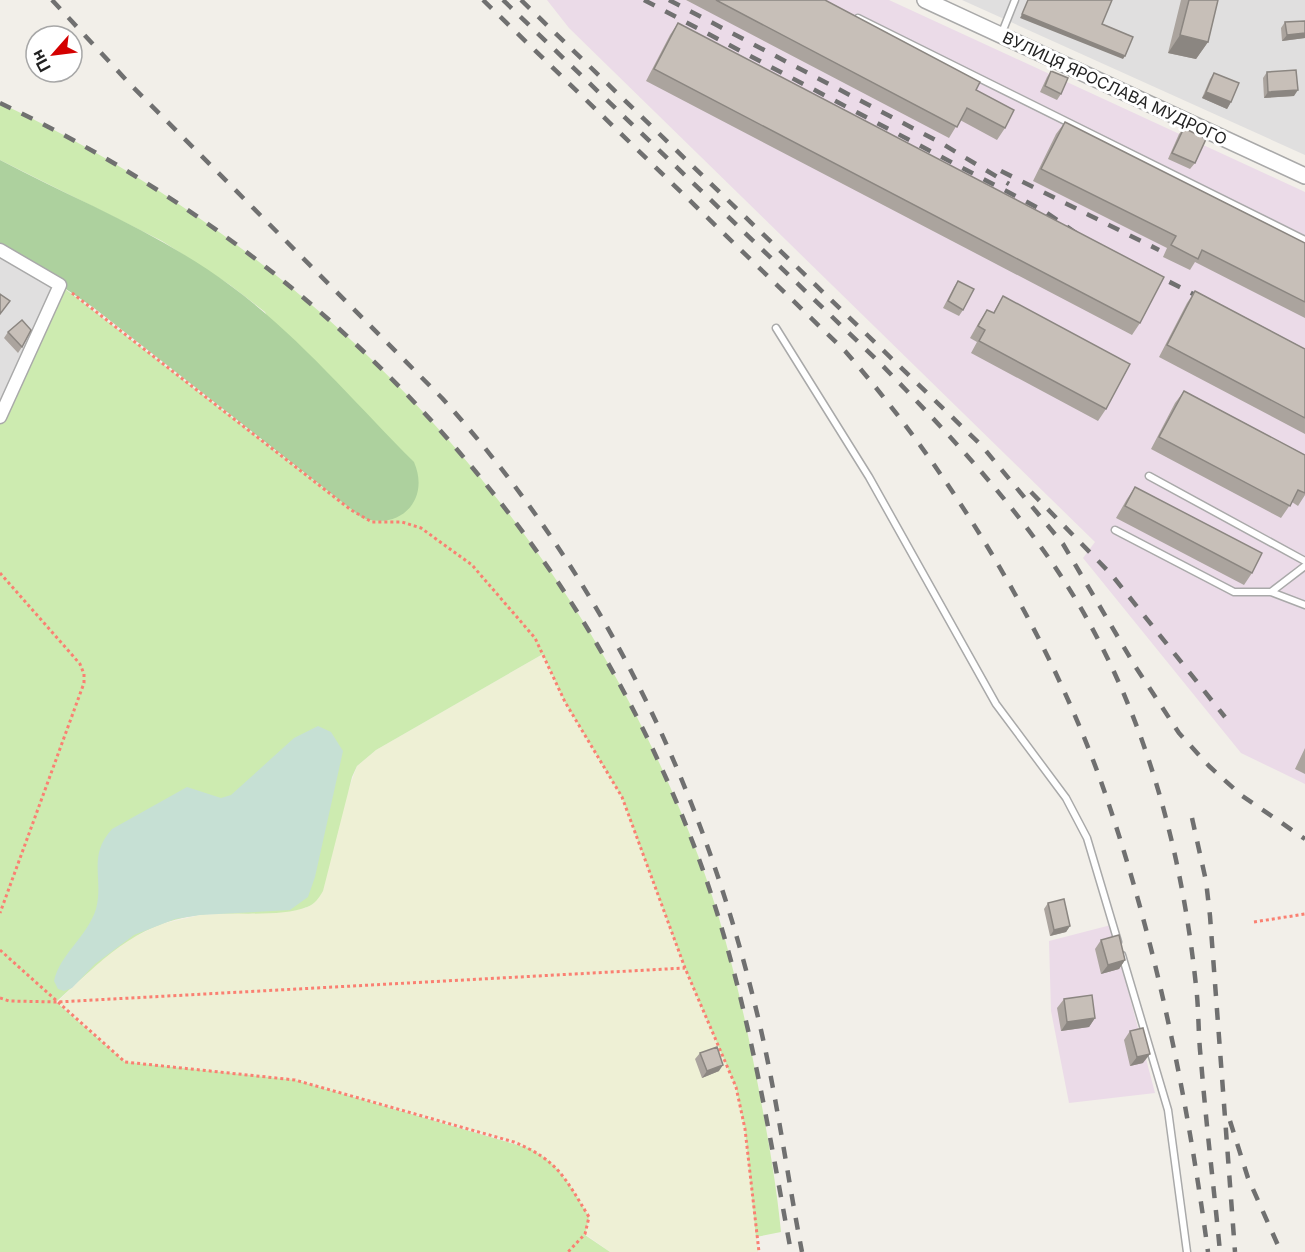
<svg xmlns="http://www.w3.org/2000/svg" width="1305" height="1252" font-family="Inter,sans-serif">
<rect width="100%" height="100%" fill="#f2efe9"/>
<path fill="#e0dfdf" d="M962,0H1305V155Z
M0,250L60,285L0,417Z"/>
<path fill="#ebdbe8" d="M547,0H889L1305,192V784L1241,753L1083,558L1095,542L569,28Z
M1111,925L1155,1093L1069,1103L1051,1011L1049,941Z"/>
<path fill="#eef0d5" d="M543,654L565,702L622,797L685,968L736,1087L745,1129L758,1252H610L585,1234L589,1217L563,1175L539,1153L514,1142L295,1080L125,1062L57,1002L118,945L161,924L200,915L306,908L357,766L376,750Z"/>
<path fill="#cdebb0" d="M0,103C321,254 575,525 699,858C725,928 742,1002 756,1075C766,1127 776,1179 781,1232L756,1237L745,1129L736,1087L685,968L622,797L565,702L543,654L376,750L357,766L352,777L323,891C319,898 315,904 307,907C281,918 228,911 198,915C133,924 102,961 56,1002L125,1062L295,1080L528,1148C559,1162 572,1189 589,1217L585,1235L610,1252H0V417L60,285L361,517L265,312L230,285L162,241L0,160Z"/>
<path fill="#add19e" d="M0,160C78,201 160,233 231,286C299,336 355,403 414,462C431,501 398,532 361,517L94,308L60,285L0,250Z"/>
<path fill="#c6e0d4" d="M318,726L331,732L343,751L315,877L308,897L290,910L200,915L175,919L134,935L95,964L72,988L64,991L58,989L54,981C60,954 87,937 96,909C104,879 87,856 112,829L187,787L221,798L231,795L294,738Z"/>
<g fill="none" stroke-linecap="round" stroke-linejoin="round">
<g stroke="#a9a9a9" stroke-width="9">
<path id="service" d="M858,18L1305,240
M1001,35L1015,0
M776,328L869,477L996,704L1066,798L1087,838L1118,942
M1149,476L1305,561
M1115,530L1234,592H1271L1305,605
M1271,592L1305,566
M1122,955L1168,1110L1187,1252"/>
</g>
<g stroke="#a9a9a9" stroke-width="15">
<path id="minor" d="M0,250L60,285L0,417"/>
</g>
<g stroke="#a9a9a9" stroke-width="18">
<path id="tertiary" d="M925,0L1305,176"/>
</g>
<path stroke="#fa8072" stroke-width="3" stroke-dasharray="3 3" stroke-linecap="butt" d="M72,293L351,510L372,522H402L421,528L472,565L535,638L565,702L622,797L685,968L736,1087L745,1129L759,1252
M0,573L80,664L84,674V683L0,913
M1254,922L1305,914
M0,950L125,1062L295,1080L514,1142C558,1160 565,1178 589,1217L585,1234L568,1252
M0,998L9,1001L57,1002L685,968"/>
<use href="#service" stroke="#fff" stroke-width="6"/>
<use href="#minor" stroke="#fff" stroke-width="12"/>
<use href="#tertiary" stroke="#fff" stroke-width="15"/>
<path stroke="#707070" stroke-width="4.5" stroke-dasharray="12 12" stroke-linecap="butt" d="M52,0L129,83L442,398C598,571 698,775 754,1001C775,1083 786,1169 802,1252
M483,0L845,351C953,474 1052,639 1105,793C1156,942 1187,1096 1208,1252
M503,0L878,361C944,429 1009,497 1061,576C1141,698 1181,842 1196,986C1199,1010 1198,1035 1201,1060C1206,1124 1214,1188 1220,1252
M521,0L982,446L1063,544L1135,666L1179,733L1209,766L1241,795L1305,839
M644,0L1044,211L1079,235
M669,0L941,143L1009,184
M0,103C321,254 576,525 699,859C745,985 767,1121 791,1252
M1001,171L1159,250
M1148,271L1207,301
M1031,492L1111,574L1225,717
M1192,818L1206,881L1210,916L1235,1252
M1230,1121L1248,1178L1281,1252"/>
</g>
<path fill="#aba49e" d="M686,0H825L976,90L1005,128L997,140L960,120L949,138Z
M1181,0H1218L1208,42L1196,59L1168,53Z
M1305,21V38L1282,41L1281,28L1285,22Z
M678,23L1140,323L1132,335L646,81L670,35Z
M36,39V53L30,47Z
M1051,71L1061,94L1057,100L1040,92L1047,77Z
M1267,72L1294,96L1264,98L1263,78Z
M1214,73L1231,102L1227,109L1202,98L1210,79Z
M1065,122L1305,243V318L1195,262L1190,270L1163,257L1167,248L1033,181L1056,134Z
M1184,128L1195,163L1190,169L1168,159L1179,134Z
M958,281L963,310L959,316L943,308L954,287Z
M1195,291L1305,349V434L1159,357L1187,303Z
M1003,296L1106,409L1098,421L971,353L977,342L970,338L979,322L987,310L993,313Z
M8,332L22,347L18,353L4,338Z
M1184,391L1305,455V495L1298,506L1292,502L1281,518L1151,449L1175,403Z
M1135,487L1252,573L1244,585L1116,518L1127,499Z
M1305,748V774L1295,769Z
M1048,903L1070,926L1066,932L1050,936L1044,909Z
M1101,940L1125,960L1119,969L1101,974L1095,949Z
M1064,999L1095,1018L1089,1027L1061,1031L1057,1008Z
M1130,1031L1143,1063L1130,1066L1124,1040Z
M700,1053L719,1071L702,1078L695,1059Z"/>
<path fill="#8b8681" d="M1022,14L1125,56L1123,59L1020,18Z
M1305,33V38L1282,41L1287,35Z
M1180,35L1208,42L1196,59L1168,53Z
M1298,90L1294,96L1264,98L1268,92Z
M1206,92L1231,102L1227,109L1202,98Z
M1070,926L1066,932L1050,936L1054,930Z
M1125,960L1119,969L1101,974L1108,965Z
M1095,1018L1089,1027L1061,1031L1067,1022Z
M1150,1054L1143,1063L1130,1066L1137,1057Z
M723,1065L719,1071L702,1078L707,1071Z"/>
<path fill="#c7bfb8" stroke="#8b8681" stroke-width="1.5" d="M716,0H825L980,82L976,90L1014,110L1005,128L967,108L957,127Z
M1028,0H1112L1102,24L1133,37L1125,56L1022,14Z
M1189,0H1218L1208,42L1180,35Z
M1305,21V33L1287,35L1285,22Z
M678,23L1164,277L1140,323L654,69Z
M44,30L51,36H38Z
M1296,70L1298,90L1268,92L1267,72Z
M1051,71L1068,78L1061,94L1045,86Z
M1214,73L1239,83L1231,102L1206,92Z
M1065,122L1305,243V302L1202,250L1198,259L1171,245L1176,236L1041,169Z
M1184,128L1206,139L1195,163L1172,153Z
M958,281L974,289L963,310L948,301Z
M1195,291L1305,349V418L1167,345Z
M0,294L10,301L0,314Z
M1003,296L1130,364L1106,409L979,341L985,330L978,326L987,310L994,313Z
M22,320L31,330L22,347L8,332Z
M1184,391L1305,455V493L1298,490L1290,506L1159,437Z
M1135,487L1262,553L1252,573L1125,506Z
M1064,899L1070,926L1054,930L1048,903Z
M1119,935L1125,960L1108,965L1101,940Z
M1092,995L1095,1018L1067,1022L1064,999Z
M1143,1028L1150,1054L1137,1057L1130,1031Z
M717,1047L723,1065L707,1071L700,1053Z"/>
<g text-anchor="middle" stroke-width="6" stroke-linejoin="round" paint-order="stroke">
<g font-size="16" fill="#222" stroke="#fff">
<text transform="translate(1115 88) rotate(25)" y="6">ВУЛИЦЯ ЯРОСЛАВА МУДРОГО</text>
</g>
</g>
<g transform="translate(54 54) rotate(242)"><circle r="28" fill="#ffffff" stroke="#a7a7a7" stroke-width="1.5"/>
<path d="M0-4.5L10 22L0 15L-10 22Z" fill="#d40000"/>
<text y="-9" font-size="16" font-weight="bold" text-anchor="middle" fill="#222222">Пн</text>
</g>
</svg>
